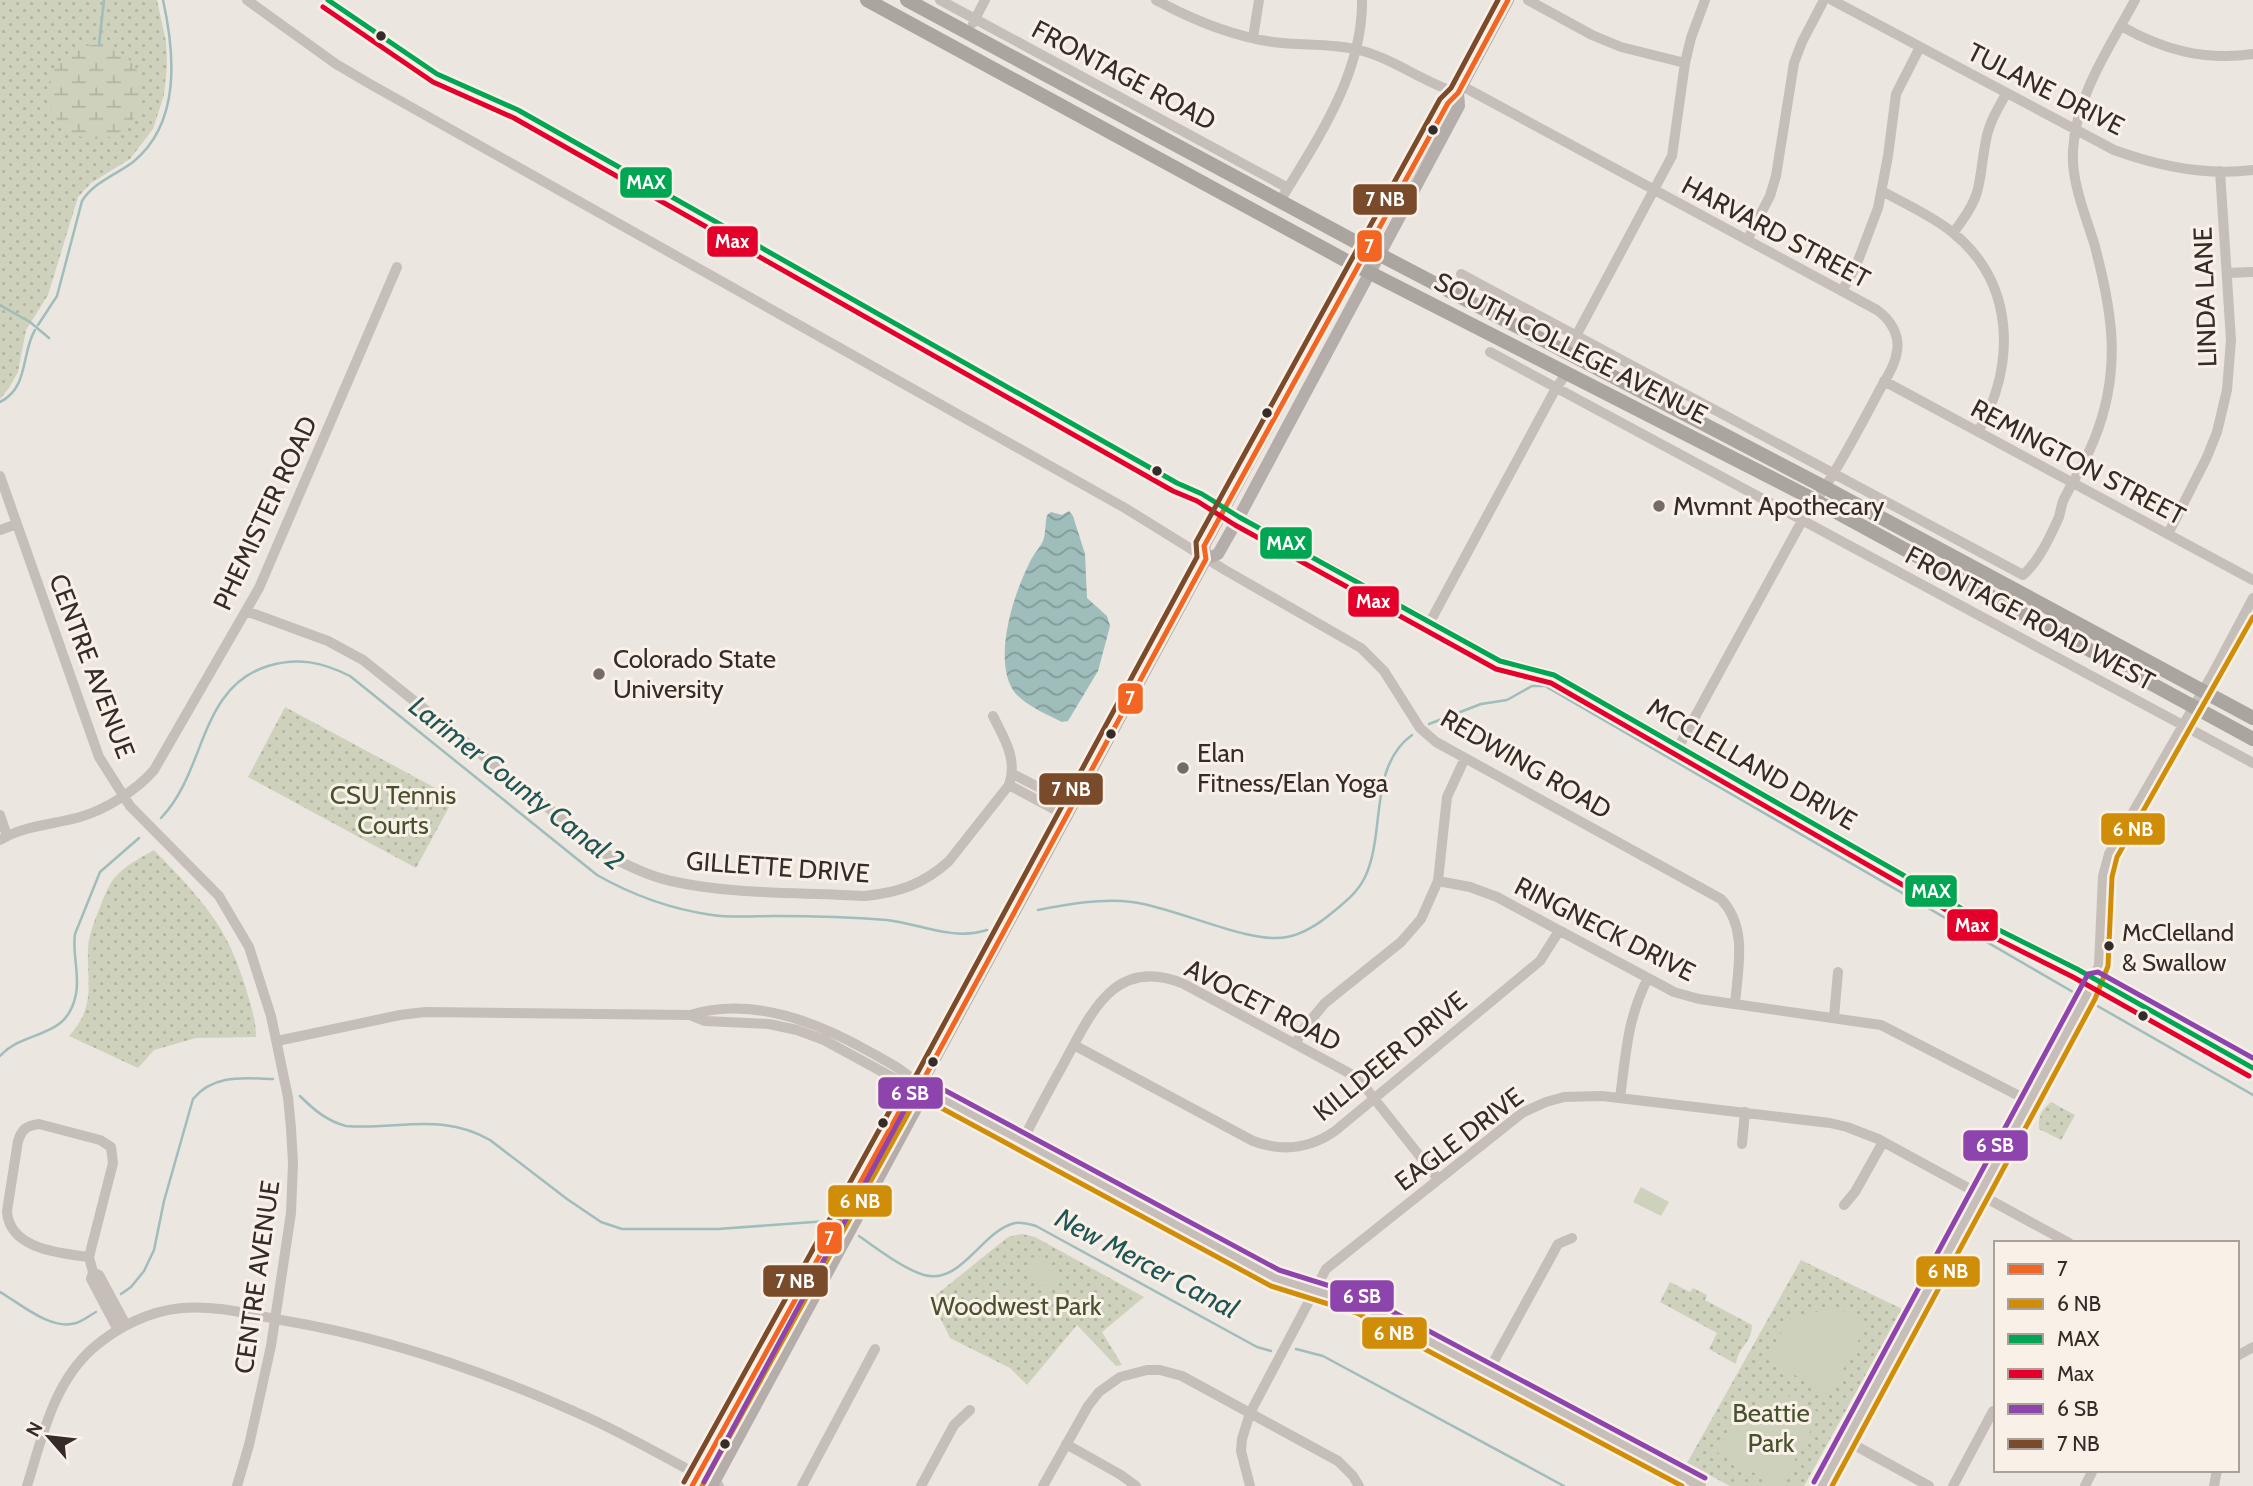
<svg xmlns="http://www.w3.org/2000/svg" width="2253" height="1486" font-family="Cabin,sans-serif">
<defs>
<pattern id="green-dots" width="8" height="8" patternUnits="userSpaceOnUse" patternTransform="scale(1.75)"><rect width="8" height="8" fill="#ced1bb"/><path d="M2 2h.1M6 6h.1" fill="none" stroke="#b2b4a1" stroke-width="1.8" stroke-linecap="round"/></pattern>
<pattern id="wetland-marsh" width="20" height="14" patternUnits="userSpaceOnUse" patternTransform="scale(1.75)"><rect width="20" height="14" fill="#ced1bb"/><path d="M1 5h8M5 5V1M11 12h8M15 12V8" fill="none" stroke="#b2b4a1"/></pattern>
<pattern id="water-waves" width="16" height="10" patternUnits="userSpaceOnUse" patternTransform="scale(1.75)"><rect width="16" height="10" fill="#9ebdbb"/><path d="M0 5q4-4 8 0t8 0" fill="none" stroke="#829a98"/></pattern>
</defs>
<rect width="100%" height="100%" fill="#ece6e0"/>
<path fill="url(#green-dots)" d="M0,0H157L166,42L167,66L164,95L153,129L130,159L91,183L78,197L48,295L26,330L18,372L9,388L0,399Z
M285,707L454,798L416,868L248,777Z
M154,850C200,898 227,924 246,989C251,1006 256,1020 256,1037L196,1038L154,1050L138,1068L69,1036C96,1006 87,986 88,949C89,933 96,917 102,902C106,892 110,882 118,874C128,864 142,857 154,850Z
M2051,1102L2075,1115L2061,1140L2039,1129C2038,1117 2042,1109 2051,1102Z
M1022,1234L1035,1237L1144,1297L1102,1332L1122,1365L1116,1366L1077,1325L1027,1385L1010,1368L950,1338L931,1299L1008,1237Z
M1801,1260L1902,1309L1804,1486H1730L1687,1463Z
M1670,1282L1690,1292L1693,1288L1707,1295L1705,1300L1752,1325C1751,1346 1739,1344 1736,1364L1709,1349L1717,1333L1660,1302Z"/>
<path fill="url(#wetland-marsh)" d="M48 92a47 47 0 1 1 94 0a47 47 0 1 1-94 0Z"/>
<path fill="#ced1bb" d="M1641,1187L1669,1202L1661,1216L1633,1202Z
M1032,1257L1059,1272L1050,1288L1024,1272Z
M1835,1307L1868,1322L1830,1395L1766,1359L1789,1319Z
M1787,1395L1820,1413L1781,1486H1777L1715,1451L1740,1411Z"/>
<path fill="url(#water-waves)" d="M1069,511L1073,516L1085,554L1087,598L1107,616L1110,626L1098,671L1068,721L1062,722C1048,715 1027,706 1016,694C991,664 1013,595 1029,564C1032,556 1039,549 1043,541C1046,533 1045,523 1047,515L1051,512L1062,515Z"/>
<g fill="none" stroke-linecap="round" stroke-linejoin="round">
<path stroke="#9ebdbb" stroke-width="2.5" d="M99,45L104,0
M0,305L30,322L49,338
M38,325L57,296L82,201C94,182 116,175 133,162C181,123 175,54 163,0
M0,402C29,388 21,353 35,330
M1429,724L1481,704L1507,700L1532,686H1545L2073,992
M161,818C207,770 198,688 268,666C298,657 322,662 350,676L597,875C634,896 670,909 712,915C732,918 755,916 776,916C813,916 850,917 887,920C921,924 953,941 987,930
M1038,910C1068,904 1102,898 1132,902C1175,907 1250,945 1287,937C1303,934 1320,923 1333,912C1345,902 1358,892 1365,877C1386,833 1368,767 1412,735
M2094,1004L2253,1095
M0,1056C26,1028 67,1041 76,994C80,974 72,954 75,934L100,872L139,838
M300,1096C314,1110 327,1121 346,1126C398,1130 441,1112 490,1140L567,1199L601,1222L622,1229H718L827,1221
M859,1236C877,1249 904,1269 924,1275C962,1285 981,1231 1015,1223C1022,1222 1029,1224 1036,1226L1257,1347L1271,1351
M0,1292C21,1304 51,1331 76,1323C83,1321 90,1315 96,1312
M121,1294L131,1287L144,1271L154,1250L164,1201L193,1099C213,1074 243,1078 273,1079
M1296,1349L1323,1356L1564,1486"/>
<path stroke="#c5beb9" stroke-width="10" d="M247,0L336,64L370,84L1125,508L1225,570L1361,648L1384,671L1420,728L1436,742L1721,899C1748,928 1738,967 1735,1004
M940,0L1288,188
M1156,0C1193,20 1231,36 1273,42C1301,46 1332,43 1359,50C1395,59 1424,83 1458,93
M1528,0L1592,35L1621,47L1685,63
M1832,0L2114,150C2158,166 2206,176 2253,170
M973,23L985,0
M2121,26C2163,50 2205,61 2253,54
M1253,38L1259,0
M1462,86L1877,310C1890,319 1900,335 1897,351C1895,367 1884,381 1877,395C1854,438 1832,480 1803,519L1679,746
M1882,191C1905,204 1931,215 1952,232C2016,283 2016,366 1978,432
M1280,201C1317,140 1363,74 1362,0
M1953,233C1985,192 1977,186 1986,140C1989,123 1998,108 2006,94
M1747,240L1770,196L1776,176L1794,63L1802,42L1824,0
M2227,273L2253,272
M1461,274L2023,575C2039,561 2050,537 2059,517C2061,510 2061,504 2065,497C2075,478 2086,460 2094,440C2122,371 2113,313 2094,243C2085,214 2071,181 2073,150C2076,95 2110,47 2135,0
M1842,291L1856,266L1878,208L1888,156L1896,94L1920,47
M1568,351L1672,156L1685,63L1691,38L1705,0
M1490,352L2253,763
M1884,381L2253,580
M0,476L99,757L130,806L219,896L249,947L271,1016L288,1097L291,1128L293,1163L291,1213L271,1346L249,1445L237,1486
M1225,509L1500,661L1554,675L1999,930L2077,969L2253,1068
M0,530L17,524
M2168,534L2207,457L2217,432L2227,390L2231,340L2220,171
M246,611L328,641L363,660L606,854C626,865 648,876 671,881C733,895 801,892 864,896C898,893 924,884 949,861L1009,785C1018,759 1004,738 993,716
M1430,622L1556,388L1567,373
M1013,774L1073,805
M1009,785L1067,816
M0,815L7,836
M0,840C25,825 52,825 80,817C105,810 137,790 154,770L259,588L397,267
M1438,881L1470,887L1497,897L1674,992L1699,999L1881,1025L2029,1101
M690,1015L705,1021L769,1024L797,1030L824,1040L901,1082L920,1086L1023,1140L1275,1278C1303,1290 1333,1293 1361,1305L1701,1486
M1834,1017L1838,972
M277,1041L400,1015L425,1012L690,1015C752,996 817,1022 870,1052C888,1062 904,1070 919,1085
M1295,1044L1305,1027L1325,1003L1401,942L1421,919L1438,881L1447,797L1465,758
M1074,1045L1253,1141C1282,1152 1309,1149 1335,1131L1540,961L1559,931
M1620,1098C1626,1054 1627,1019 1648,978
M1023,1140C1036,1114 1050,1088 1064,1063C1091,1013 1115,955 1184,984L1349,1073L1365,1087L1438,1179
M1742,1144L1745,1112
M1844,1205L1855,1192L1883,1142
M89,1257C59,1253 9,1249 7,1211L18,1141C22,1129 26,1126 39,1124L100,1140L111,1147L113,1163L89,1257L93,1272
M118,1330L91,1279L93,1272L99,1275L126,1325
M2237,1356L2253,1347
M1488,1372L1558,1244L1572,1238
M1847,1441L1929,1486
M1066,1444L1121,1475L1136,1486
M27,1486C42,1438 53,1384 92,1349C117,1327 149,1311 182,1308C215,1305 249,1314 281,1320C389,1338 493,1374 593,1420C636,1440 677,1464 719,1486
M802,1486L875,1349
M921,1486L954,1425L970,1410
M1043,1486L1088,1406L1099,1392L1120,1377L1147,1370H1160L1182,1376L1259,1418L1338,1461L1353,1476L1359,1486
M1250,1486L1241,1451L1242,1439L1250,1413L1326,1269L1522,1113L1546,1102L1564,1097L1602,1096L1830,1123L1847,1127L1878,1139L2069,1243
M1822,1486L2087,995L2099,965L2103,876L2109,854L2212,675L2253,598
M1953,1486L1993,1411
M2085,1486L2093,1470
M2214,1486L2217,1470"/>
<path stroke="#b4ada9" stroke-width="12" d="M1206,559L1218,554L1239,517L1459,106L1458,93
M692,1486L907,1098L920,1086L1206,559L1204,546L1331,312L1448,103L1458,93L1508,0
M712,1486L918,1105L920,1086"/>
<path stroke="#aba59f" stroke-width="14" d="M867,0L1343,259L1805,495L2253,739
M907,0L1367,248L1826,488L2253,718"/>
<g stroke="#f9f0e8" stroke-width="10">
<path id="bus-1" d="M692,1486L907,1098L920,1086L1206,559L1204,546L1448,103L1458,93L1508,0"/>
</g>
<g stroke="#f9f0e8" stroke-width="10">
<path id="bus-2" d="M702,1486L914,1103L921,1097L1271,1286L1357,1313L1682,1486
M1832,1486L2095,999L2108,966L2112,877L2117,857L2253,617"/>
</g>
<g stroke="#f9f0e8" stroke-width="10">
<path id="bus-3" d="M328,0L437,74L518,110L1177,483L1202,494L1239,517L1500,661L1554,675L1999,930L2077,969L2253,1068"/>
</g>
<g stroke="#f9f0e8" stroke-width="10">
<path id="bus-4" d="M323,7L433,82L514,118L1173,491L1197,501L1235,525L1496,669L1551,683L1995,938L2073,977L2249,1076"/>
</g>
<g stroke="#f9f0e8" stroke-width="10">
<path id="bus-5" d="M704,1482L909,1102L912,1082L920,1077L1279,1270L1365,1297L1705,1478
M1814,1482L2088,974L2098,972L2253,1058"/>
</g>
<g stroke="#f9f0e8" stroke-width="10">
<path id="bus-6" d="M684,1482L899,1094L913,1081L1197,557L1196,542L1440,99L1451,88L1498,0"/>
</g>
<use href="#bus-1" stroke="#f26522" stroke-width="5"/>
<use href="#bus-2" stroke="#d08d08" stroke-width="5"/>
<use href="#bus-3" stroke="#00a651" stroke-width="5"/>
<use href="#bus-4" stroke="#e4002b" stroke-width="5"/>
<use href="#bus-5" stroke="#8e44ad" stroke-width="5"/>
<use href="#bus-6" stroke="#7a4b2a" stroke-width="5"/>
</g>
<g fill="#352b28" stroke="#f9f0e8" stroke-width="2.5">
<circle cx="381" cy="36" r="6"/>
<circle cx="1433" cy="130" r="6"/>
<circle cx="1267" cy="413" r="6"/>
<circle cx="1157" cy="471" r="6"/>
<circle cx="1111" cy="734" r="6"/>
<circle cx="2109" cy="946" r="6"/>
<circle cx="2143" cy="1016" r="6"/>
<circle cx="933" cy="1062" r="6"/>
<circle cx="883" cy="1123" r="6"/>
<circle cx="725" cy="1444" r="6"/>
</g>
<g fill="#756c68" stroke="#f9f0e8" stroke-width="2.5">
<circle cx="1659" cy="506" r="7"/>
<circle cx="599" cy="674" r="7"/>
<circle cx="1183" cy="768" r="7"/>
</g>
<g text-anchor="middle" stroke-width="6" stroke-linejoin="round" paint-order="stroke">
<g font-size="24" fill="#352b28" stroke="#f9f0e8" text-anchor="start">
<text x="2122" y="941">McClelland<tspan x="2122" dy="30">&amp; Swallow</tspan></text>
</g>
<g font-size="26" fill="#352b28" stroke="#f9f0e8">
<text transform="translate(1124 75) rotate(28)" y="9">FRONTAGE ROAD</text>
<text transform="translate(2046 89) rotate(27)" y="9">TULANE DRIVE</text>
<text transform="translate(1776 232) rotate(28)" y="9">HARVARD STREET</text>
<text transform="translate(2205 297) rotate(-92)" y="9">LINDA LANE</text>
<text transform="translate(1571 348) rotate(27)" y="9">SOUTH COLLEGE AVENUE</text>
<text transform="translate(2078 462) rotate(28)" y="9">REMINGTON STREET</text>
<text transform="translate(265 513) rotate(-65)" y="9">PHEMISTER ROAD</text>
<text transform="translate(2030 618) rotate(28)" y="9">FRONTAGE ROAD WEST</text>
<text transform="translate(92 666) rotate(69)" y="9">CENTRE AVENUE</text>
<text transform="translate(1526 764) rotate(30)" y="9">REDWING ROAD</text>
<text transform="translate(1752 764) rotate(30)" y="9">MCCLELLAND DRIVE</text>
<text transform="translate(778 867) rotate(4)" y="9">GILLETTE DRIVE</text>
<text transform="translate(1605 929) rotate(27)" y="9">RINGNECK DRIVE</text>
<text transform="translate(1263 1005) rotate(27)" y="9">AVOCET ROAD</text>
<text transform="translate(1390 1056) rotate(-39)" y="9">KILLDEER DRIVE</text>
<text transform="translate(1459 1139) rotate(-37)" y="9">EAGLE DRIVE</text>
<text transform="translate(257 1277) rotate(-82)" y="9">CENTRE AVENUE</text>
</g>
<g font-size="26" fill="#352b28" stroke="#f9f0e8" text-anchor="start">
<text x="1673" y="515">Mvmnt Apothecary</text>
<text x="613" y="668">Colorado State<tspan x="613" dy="30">University</tspan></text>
<text x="1197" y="762">Elan<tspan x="1197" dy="30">Fitness/Elan Yoga</tspan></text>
</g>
<g font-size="26" fill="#47522d" stroke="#f9f0e8">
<text x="393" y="804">CSU Tennis<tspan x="393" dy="30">Courts</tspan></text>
<text x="1016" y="1315">Woodwest Park</text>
<text x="1771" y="1422">Beattie<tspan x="1771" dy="30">Park</tspan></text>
</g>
<g font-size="28" font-style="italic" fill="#1f5555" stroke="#f9f0e8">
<text transform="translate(517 783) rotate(38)" y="10">Larimer County Canal 2</text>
<text transform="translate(1147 1263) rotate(28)" y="10">New Mercer Canal</text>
</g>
</g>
<g stroke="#f9f0e8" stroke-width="2.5">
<rect x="619" y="166" width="54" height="33" rx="7" fill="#00a651"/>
<rect x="1352" y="183" width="66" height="33" rx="7" fill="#7a4b2a"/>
<rect x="706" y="225" width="53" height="33" rx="7" fill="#e4002b"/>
<rect x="1356" y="229" width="27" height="34" rx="7" fill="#f26522"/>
<rect x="1259" y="526" width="54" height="34" rx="7" fill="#00a651"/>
<rect x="1347" y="585" width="53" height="33" rx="7" fill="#e4002b"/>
<rect x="1117" y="682" width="27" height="33" rx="7" fill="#f26522"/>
<rect x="1038" y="772" width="66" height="34" rx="7" fill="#7a4b2a"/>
<rect x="2100" y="812" width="66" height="34" rx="7" fill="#d08d08"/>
<rect x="1904" y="874" width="54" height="34" rx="7" fill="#00a651"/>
<rect x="1946" y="908" width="53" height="34" rx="7" fill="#e4002b"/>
<rect x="877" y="1076" width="67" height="34" rx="7" fill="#8e44ad"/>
<rect x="1962" y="1129" width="67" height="33" rx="7" fill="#8e44ad"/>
<rect x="827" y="1184" width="66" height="34" rx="7" fill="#d08d08"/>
<rect x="816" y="1221" width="27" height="34" rx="7" fill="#f26522"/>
<rect x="1915" y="1255" width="66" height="33" rx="7" fill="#d08d08"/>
<rect x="762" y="1264" width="67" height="34" rx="7" fill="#7a4b2a"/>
<rect x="1329" y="1279" width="66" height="34" rx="7" fill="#8e44ad"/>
<rect x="1361" y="1316" width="67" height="34" rx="7" fill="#d08d08"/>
</g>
<g font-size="19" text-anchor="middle" font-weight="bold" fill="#fff">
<text x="646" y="189">MAX</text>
<text x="1385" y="206">7 NB</text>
<text x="732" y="248">Max</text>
<text x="1369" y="253">7</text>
<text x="1286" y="550">MAX</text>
<text x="1373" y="608">Max</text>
<text x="1130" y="705">7</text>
<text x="1071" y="796">7 NB</text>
<text x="2133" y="836">6 NB</text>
<text x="1931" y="898">MAX</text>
<text x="1972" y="932">Max</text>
<text x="910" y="1100">6 SB</text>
<text x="1995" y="1152">6 SB</text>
<text x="860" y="1208">6 NB</text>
<text x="829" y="1245">7</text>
<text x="1948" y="1278">6 NB</text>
<text x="795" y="1288">7 NB</text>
<text x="1362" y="1303">6 SB</text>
<text x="1394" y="1340">6 NB</text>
</g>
<rect x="1994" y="1241" width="245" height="231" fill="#f9f0e8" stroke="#aba19b" stroke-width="2"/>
<rect x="2008" y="1264" width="35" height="10" fill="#f26522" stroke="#aba19b" stroke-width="2"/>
<text x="2057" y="1276" font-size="21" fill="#352b28">7</text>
<rect x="2008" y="1299" width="35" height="10" fill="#d08d08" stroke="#aba19b" stroke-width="2"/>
<text x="2057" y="1311" font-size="21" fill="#352b28">6 NB</text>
<rect x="2008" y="1334" width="35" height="10" fill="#00a651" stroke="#aba19b" stroke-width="2"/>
<text x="2057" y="1346" font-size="21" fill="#352b28">MAX</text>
<rect x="2008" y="1369" width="35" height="10" fill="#e4002b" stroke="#aba19b" stroke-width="2"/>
<text x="2057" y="1381" font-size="21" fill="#352b28">Max</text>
<rect x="2008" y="1404" width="35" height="10" fill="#8e44ad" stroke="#aba19b" stroke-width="2"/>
<text x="2057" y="1416" font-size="21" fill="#352b28">6 SB</text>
<rect x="2008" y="1439" width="35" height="10" fill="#7a4b2a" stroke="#aba19b" stroke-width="2"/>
<text x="2057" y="1451" font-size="21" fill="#352b28">7 NB</text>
<g transform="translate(49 1437) rotate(298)" stroke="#f9f0e8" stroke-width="5" paint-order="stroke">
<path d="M0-5L12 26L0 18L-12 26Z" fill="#352b28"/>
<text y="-10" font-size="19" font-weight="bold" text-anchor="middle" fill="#352b28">N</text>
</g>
</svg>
